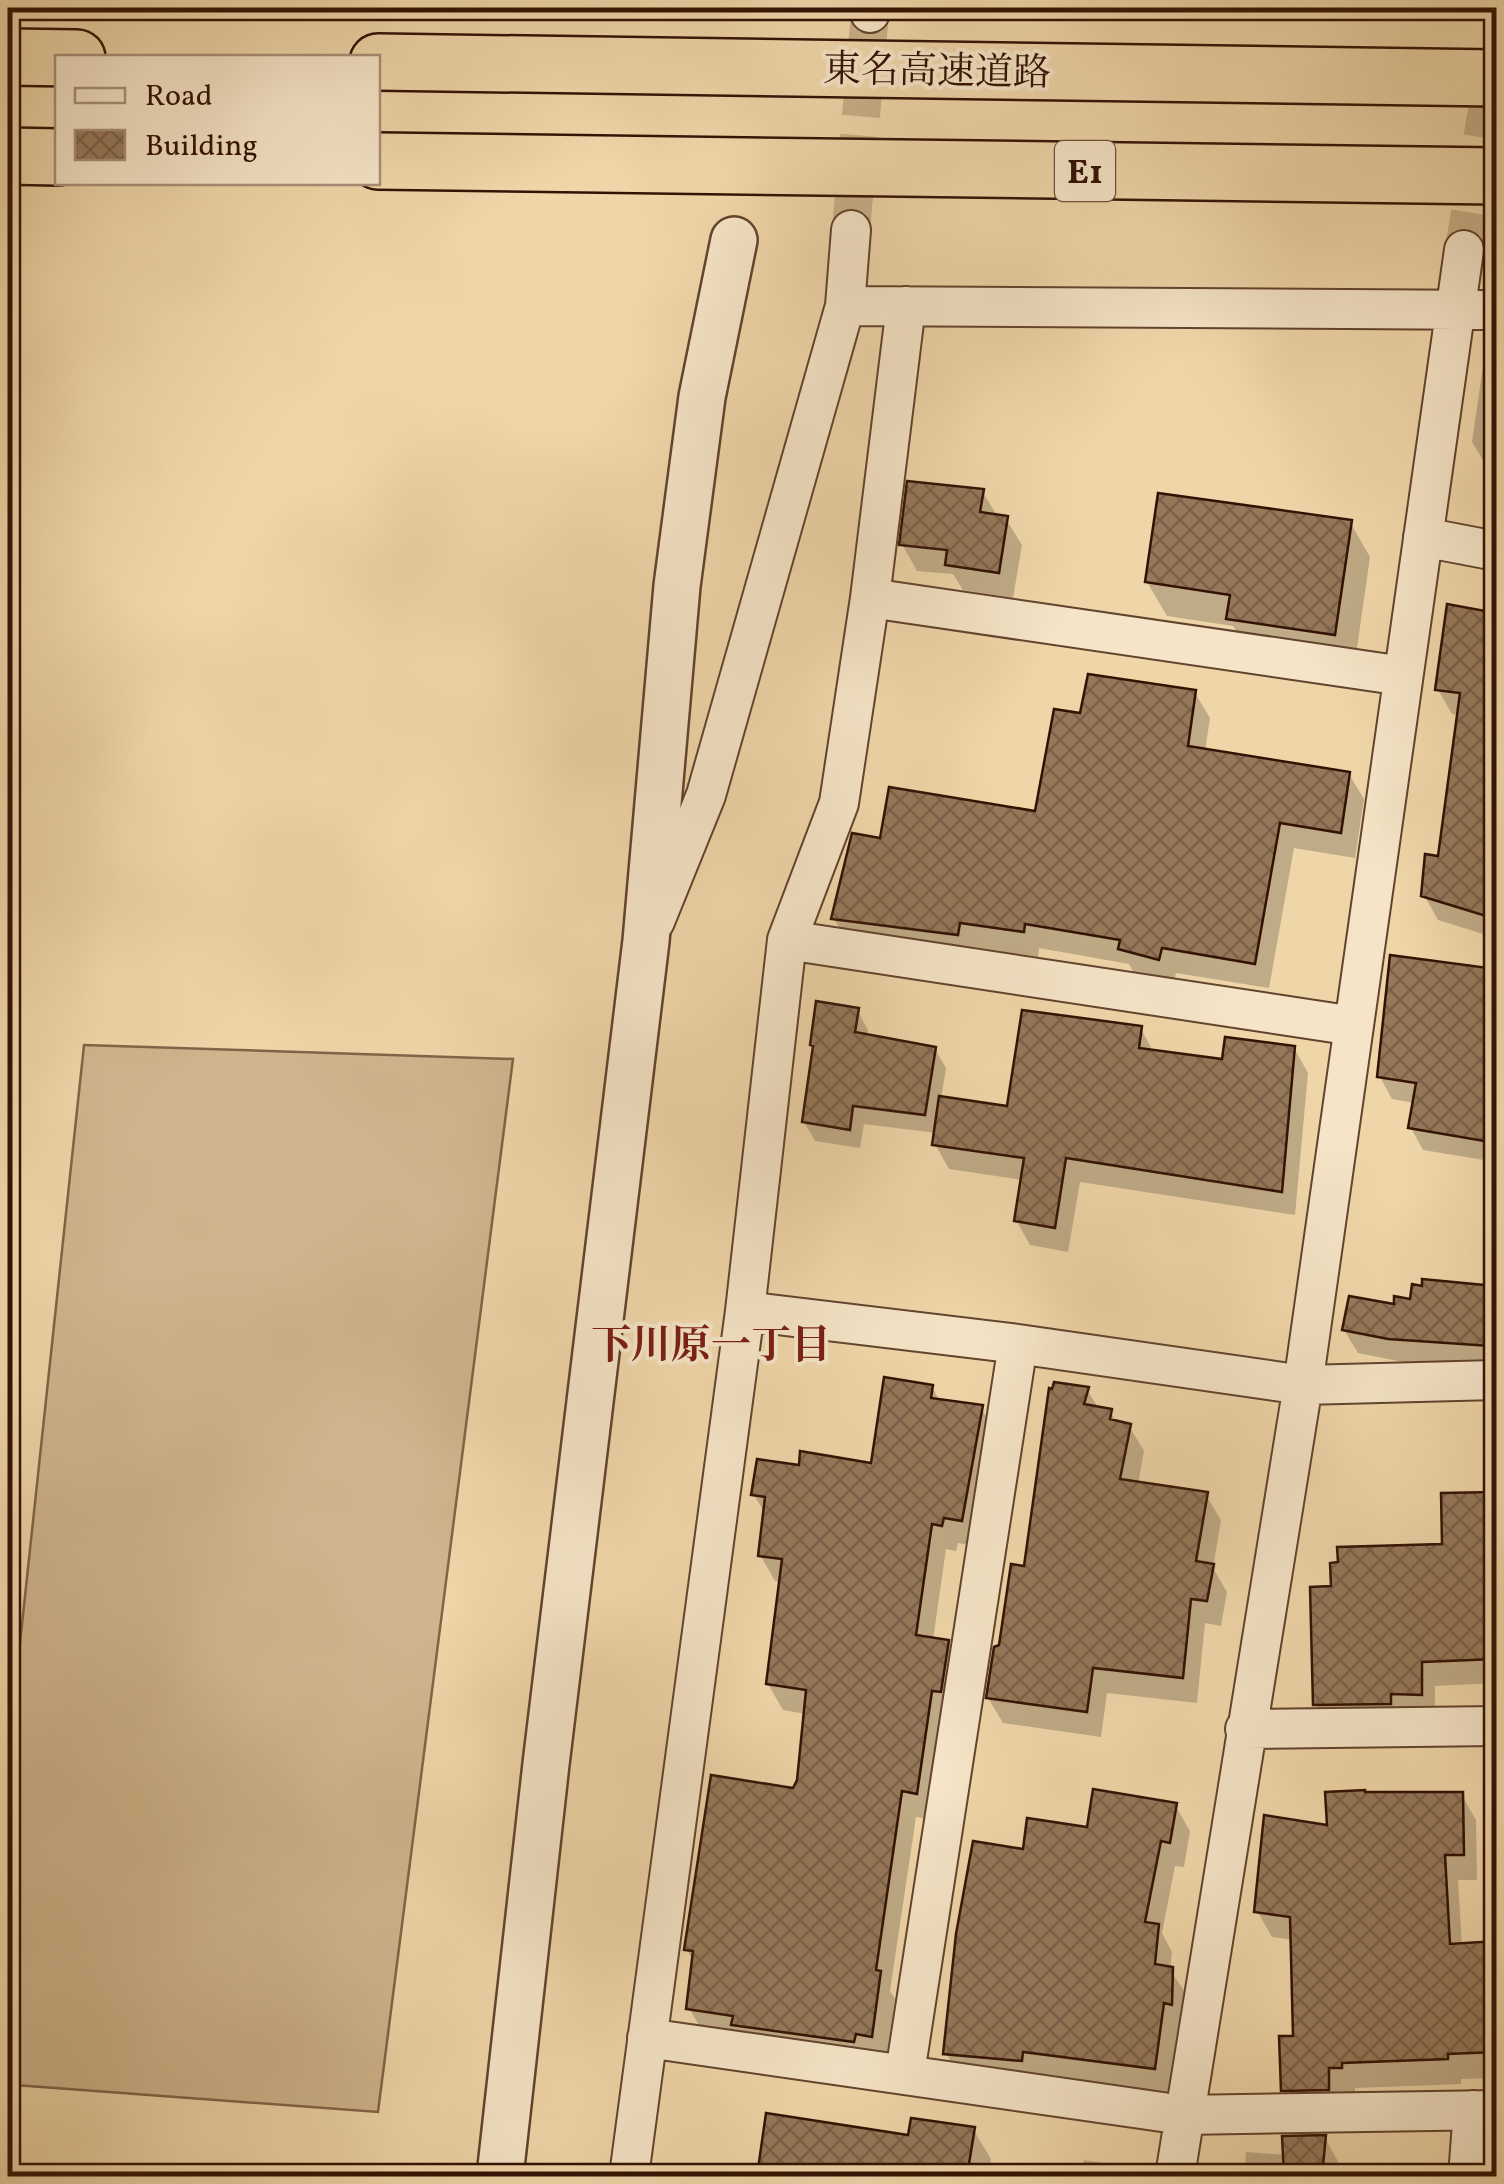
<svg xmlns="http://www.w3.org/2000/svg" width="1504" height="2184" font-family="Vollkorn,'Noto Serif JP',serif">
<defs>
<pattern id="forest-crowns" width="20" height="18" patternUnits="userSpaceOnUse" patternTransform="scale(2.5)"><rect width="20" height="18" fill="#cfb58d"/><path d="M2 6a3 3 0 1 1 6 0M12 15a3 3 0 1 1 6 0" fill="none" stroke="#b29b78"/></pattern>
<pattern id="building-cross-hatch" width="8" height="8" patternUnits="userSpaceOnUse" patternTransform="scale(2.5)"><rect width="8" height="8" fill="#95785a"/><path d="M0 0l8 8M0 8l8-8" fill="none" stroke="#7a6148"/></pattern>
</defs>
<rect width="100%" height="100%" fill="#efd6a9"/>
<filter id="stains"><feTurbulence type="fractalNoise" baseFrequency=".002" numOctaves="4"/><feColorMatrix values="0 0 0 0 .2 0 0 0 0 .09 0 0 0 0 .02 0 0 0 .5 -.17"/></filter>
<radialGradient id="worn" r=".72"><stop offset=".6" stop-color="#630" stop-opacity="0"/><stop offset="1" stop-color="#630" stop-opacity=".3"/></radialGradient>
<path fill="url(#forest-crowns)" stroke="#816448" stroke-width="2.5" d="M1035,8H1461L1462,19Z"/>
<path fill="#cfb58d" stroke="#816448" stroke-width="2.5" d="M84,1045L513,1059L378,2112L15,2085L8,2070V1755Z"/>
<path fill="#0003" d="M1484,359L1496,361V468L1487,467L1472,442Z
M982,491L998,517L1006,519L1022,545L1013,598L963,590L953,574L917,571L902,544Z
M1350,522L1370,557L1354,669L1249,653L1233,626L1167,616L1147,582Z
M1449,607L1496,616V938L1438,920L1424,895L1440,858L1459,715L1452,714L1438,690Z
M1195,693L1210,718L1205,751L1349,774L1364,799L1355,858L1294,848L1269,988L1176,973L1173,984L1135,975L1129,964L1039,948L1038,957L974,947L972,959L849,944L834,919L882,841L1037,814L1082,716Z
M1392,957L1496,972V1162L1423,1150L1411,1128L1415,1103L1392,1099L1380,1077Z
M857,1010L868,1030L867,1037L935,1049L946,1068L941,1099L1009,1109L1141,1029L1154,1053L1224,1061L1294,1048L1308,1073L1295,1215L1080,1182L1068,1252L1030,1245L1016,1220L1023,1180L949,1169L935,1144L936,1133L864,1124L860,1148L815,1141L804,1122L815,1050L812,1045Z
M1425,1282L1496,1288V1369L1403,1362L1358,1353L1344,1330L1413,1301L1424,1289Z
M932,1387L940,1401L981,1408L996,1434L976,1546L958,1543L956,1551L946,1549L933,1640L948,1643L963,1669L931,1819L916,1817L890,1991L895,1999L886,2062L704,2034L689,2008L694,1962L687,1950L795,1790L799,1780L806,1714L783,1710L768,1684L781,1582L775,1581L760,1555L766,1515L754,1495L802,1468L873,1466Z
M1087,1390L1099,1409L1110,1411L1117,1423L1129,1426L1144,1451L1138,1484L1206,1495L1221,1520L1213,1568L1227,1592L1221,1626L1205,1623L1197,1703L1107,1693L1101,1737L1003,1723L988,1698L1026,1569Z
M1443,1495H1496V1683L1435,1686V1719L1330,1729L1316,1705L1333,1589L1444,1546Z
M1461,1794L1476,1820L1477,1880H1458L1462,1946L1496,1943V2078L1461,2079V2084L1355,2088V2093H1342V2115L1298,2116L1283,2090L1296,2038L1293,1940L1272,1937L1257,1911L1330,1828Z
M1175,1805L1190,1831L1184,1867L1175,1866L1162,1933L1172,1952L1170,1970L1187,1995L1186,2029L1178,2028L1169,2094L1037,2077L961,2079L946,2053L1026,1852Z
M768,2116L910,2138L973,2129L991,2159L990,2167L995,2176H760Z
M1325,2138L1341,2167H1436L1442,2176H1244L1246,2152L1285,2155Z
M1084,2160L1137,2168L1142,2176H1082Z"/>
<path fill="url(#building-cross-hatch)" stroke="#331204" stroke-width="2.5" d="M907,481L984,489L980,512L1008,516L999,573L945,565L947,550L899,545Z
M1158,493L1352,520L1335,635L1226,619L1230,595L1145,582Z
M1447,604L1496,613V919L1421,896L1425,854L1438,856L1460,693L1435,690Z
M1088,674L1196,690L1188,746L1350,772L1341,833L1280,823L1255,964L1162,948L1159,960L1118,949L1120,940L1025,924L1024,932L960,923L958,935L831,919L852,833L880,838L889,787L1035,811L1054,709L1080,713Z
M1390,955L1496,969V1023L1487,1105L1496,1107V1143L1408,1128L1416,1083L1377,1077Z
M816,1001L859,1008L855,1032L936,1047L925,1115L853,1106L850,1130L802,1122L813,1046L810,1045Z
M1022,1010L1142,1026L1139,1048L1222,1059L1225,1037L1295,1046L1282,1192L1066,1158L1055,1228L1014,1221L1024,1158L932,1145L939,1096L1007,1106Z
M1422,1279L1494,1286L1490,1346L1388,1339L1342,1330L1349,1296L1394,1304V1296L1410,1299L1412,1284L1422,1286Z
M884,1377L933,1385L931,1398L983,1405L962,1521L944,1518L942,1526L932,1524L916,1635L949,1640L941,1692L932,1691L917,1794L902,1791L876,1970L881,1971L872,2037L856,2034L854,2042L731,2025L733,2016L686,2009L693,1951L684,1950L711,1775L793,1788L797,1780L806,1690L766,1684L782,1559L758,1556L765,1497L751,1495L757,1459L799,1465L800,1451L871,1463Z
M1054,1382L1089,1387L1084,1404L1112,1409L1110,1419L1131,1424L1120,1479L1208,1492L1196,1561L1214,1564L1207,1601L1191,1599L1183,1678L1093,1668L1087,1712L986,1698L994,1647L999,1645L1011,1564L1024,1566L1049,1388L1052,1389Z
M1496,1492V1659L1422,1662V1695L1391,1694V1704L1313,1705L1310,1587L1331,1586L1330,1563L1338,1562L1337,1547L1442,1544L1441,1493Z
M1093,1789L1177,1803L1170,1843L1161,1841L1145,1922L1159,1924L1155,1964L1173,1967L1172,2005L1164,2003L1155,2069L1023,2052L1022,2061L943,2054L956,1934L973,1841L1023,1849L1027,1818L1087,1827Z
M1365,1790V1792H1463L1464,1855H1445L1450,1944L1496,1941V2052L1448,2054V2059L1342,2063V2068H1329V2090L1281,2091L1279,2036H1293L1290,1917L1254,1912L1264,1815L1327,1825L1325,1792Z
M766,2113L908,2135L911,2118L975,2127L967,2176H757Z
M1326,2135L1322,2176H1284L1282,2136Z"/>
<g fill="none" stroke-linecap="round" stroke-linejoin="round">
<path stroke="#c9af88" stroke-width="38" stroke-dasharray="38 19" stroke-linecap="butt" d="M851,230L870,13
M1464,250L1496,55"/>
<g stroke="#62432d" stroke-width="42">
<path id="minor" d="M870,13V8
M845,306L1496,310
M1423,537L1496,551
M870,598L1403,676
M655,921L706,795L845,306L851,230
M787,940L1354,1026
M745,1311L1018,1344L1303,1385L1496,1380
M1245,1729L1496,1726
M647,2038L1183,2115L1496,2110
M905,2073L1018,1344
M629,2176L745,1311L787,940L839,803L870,598L906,306
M1175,2176L1303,1385L1464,250
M1468,2176L1473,2110"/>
</g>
<g stroke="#62432d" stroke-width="50">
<path id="tertiary" d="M500,2176L546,1764L646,941L677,586L702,397L734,240"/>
</g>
<g stroke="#331204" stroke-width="60">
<path id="motorway" d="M8,57L77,58
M378,62L1496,78
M8,156L58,157
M378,161L1496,176"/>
</g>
<use href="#minor" stroke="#f5e4c7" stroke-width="38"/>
<use href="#tertiary" stroke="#f5e4c7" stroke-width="45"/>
<use href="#motorway" stroke="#efd6a9" stroke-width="55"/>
</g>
<g text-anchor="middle" stroke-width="8" stroke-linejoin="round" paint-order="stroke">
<rect fill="#f5e4c7" stroke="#6d513e" stroke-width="2.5" x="1055" y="141" width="60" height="60" rx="8"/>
<g font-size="35" font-weight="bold" fill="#331204">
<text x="1085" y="183">E1</text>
</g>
<g font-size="38" fill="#331204" stroke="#f5e4c7">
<text transform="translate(937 70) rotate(1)" y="13">東名高速道路</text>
</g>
<g font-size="40" font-weight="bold" fill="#7a1f14" stroke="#f5e4c7">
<text x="711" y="1358">下川原一丁目</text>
</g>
</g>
<rect width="1504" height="2184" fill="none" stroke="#efd6a9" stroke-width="40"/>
<rect x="10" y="10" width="1484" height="2164" fill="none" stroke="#331204" stroke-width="5"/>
<rect x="20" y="20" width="1464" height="2144" fill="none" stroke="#331204" stroke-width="2.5"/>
<rect x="55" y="55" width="325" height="130" fill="#f5e4c7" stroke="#a79079" stroke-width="2.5"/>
<rect x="75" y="88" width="50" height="15" fill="#f5e4c7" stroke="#a79079" stroke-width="2.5"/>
<text x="145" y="105" font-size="30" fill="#331204">Road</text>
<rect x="75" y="130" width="50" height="30" fill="url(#building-cross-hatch)" stroke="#a79079" stroke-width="2.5"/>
<text x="145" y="155" font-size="30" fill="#331204">Building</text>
<rect width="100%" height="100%" filter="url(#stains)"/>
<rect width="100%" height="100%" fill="url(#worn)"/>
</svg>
